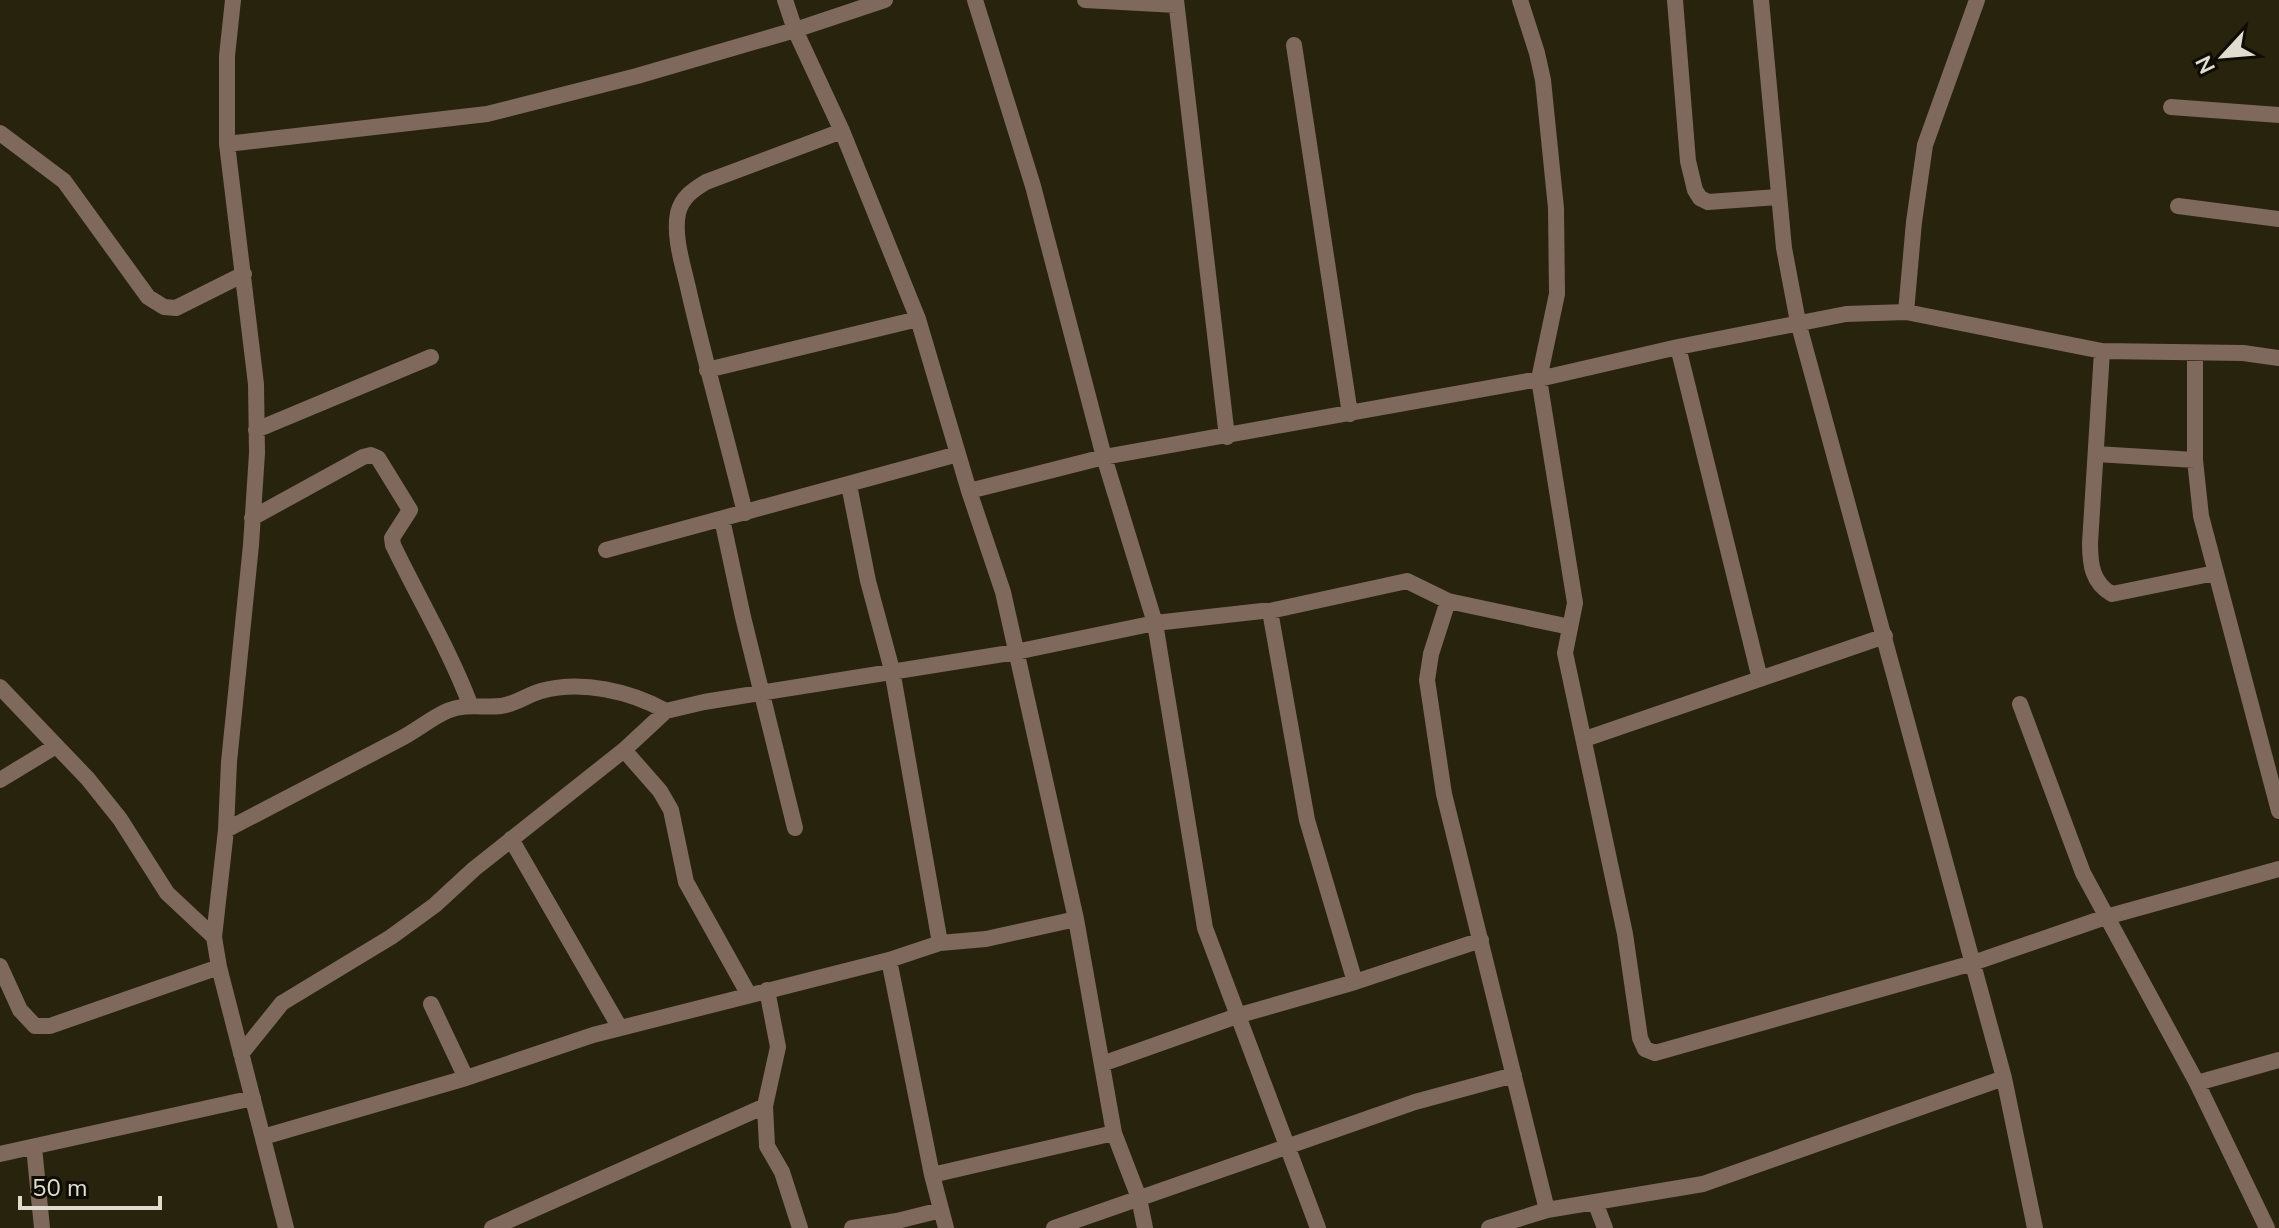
<svg xmlns="http://www.w3.org/2000/svg" width="2279" height="1228" font-family="'Nunito Sans',sans-serif">
<rect width="100%" height="100%" fill="#28230c"/>
<g fill="none" stroke-linecap="round" stroke-linejoin="round">
<path stroke="#7f685c" stroke-width="16" d="M233,0L227,56V144L256,384L257,453L251,545L229,762L226,830L214,937L219,967L286,1228
M785,0L795,30L842,131L918,319L969,491L1003,592L1076,919L1114,1133L1139,1198L1145,1228
M975,0L1033,186L1104,457L1155,623L1205,928L1318,1228
M1085,0L1176,5
M1176,0L1227,437
M1520,0L1537,53L1543,80L1556,208L1557,294L1539,379L1575,603L1565,653L1625,934L1640,1038L1645,1049L1655,1053L1973,963L2106,917L2279,869
M1675,0L1688,161L1695,190L1700,198L1708,202L1778,197
M1761,0L1784,248L1798,322L2004,1078L2035,1228
M1294,45L1350,414
M2171,107L2279,115
M0,133L64,181L148,297L164,307L176,308L244,274
M227,144L487,114L637,76L795,30L885,0
M2178,206L2279,219
M1906,312L1914,222L1925,145L1977,0
M1678,347L1760,679
M2102,351L2090,543C2090,564 2092,583 2112,594L2215,573
M2195,354V460L2201,516L2279,811
M707,370L918,319
M256,430L431,357
M2096,454L2195,460
M849,485L868,581L892,670L940,943
M969,491L1104,457L1539,379L1678,347L1846,314L1906,312L2102,351L2243,353L2279,358
M745,513C727,439 706,366 689,292C684,268 673,238 678,213C682,197 693,190 706,182L842,131
M252,518L363,457L371,455L378,458L410,510L392,538L393,545C419,599 449,649 470,704
M722,519L743,617L795,828
M606,550L958,454
M1270,611L1407,581L1448,601
M0,687L88,779L120,819L167,893L214,937
M2020,704L2083,873L2197,1083L2267,1228
M1585,739L1885,636
M624,750L660,791L671,810L686,882L749,995
M0,780L56,746
M226,830C284,800 342,769 400,739C416,731 431,718 447,711C466,703 483,708 501,706C516,704 527,695 541,691C582,680 630,691 666,711
M511,839L620,1028
M889,960L932,1175L946,1228
M0,966L20,1010L35,1026H50L219,967
M767,990L778,1047L765,1106L767,1146L782,1172L800,1228
M431,1004L466,1078
M241,1054L282,1003L391,937L435,905L474,869L624,750L666,711L704,702L1016,652L1155,623L1262,611H1270L1307,820L1355,982
M1102,1064L1240,1015L1355,982L1481,940
M2197,1083L2279,1060
M263,1137L466,1078L593,1035L889,960L940,943L986,939L1076,919
M34,1147L42,1228
M0,1154L253,1098
M932,1175L1114,1133
M1595,1202L1605,1228
M1547,1210L1444,794L1427,680L1431,654L1448,601L1570,627
M492,1228L765,1106
M852,1228L897,1221L941,1210
M1054,1228L1415,1102L1514,1075
M1489,1228L1547,1210L1703,1184L2004,1078"/>
</g>
<g transform="translate(2223 56) rotate(244)" stroke="#0e0c04" stroke-width="6" paint-order="stroke">
<path d="M0-6L14 30L0 20L-14 30Z" fill="#e0ddcf"/>
<text y="-12" font-size="22" font-weight="bold" text-anchor="middle" fill="#e0ddcf">N</text>
</g>
<path d="M20 1196v12h140v-12" fill="none" stroke="#e0ddcf" stroke-width="4"/>
<text x="32" y="1196" font-size="24" fill="#e0ddcf" stroke="#0e0c04" stroke-width="6" paint-order="stroke">50 m</text>
</svg>
